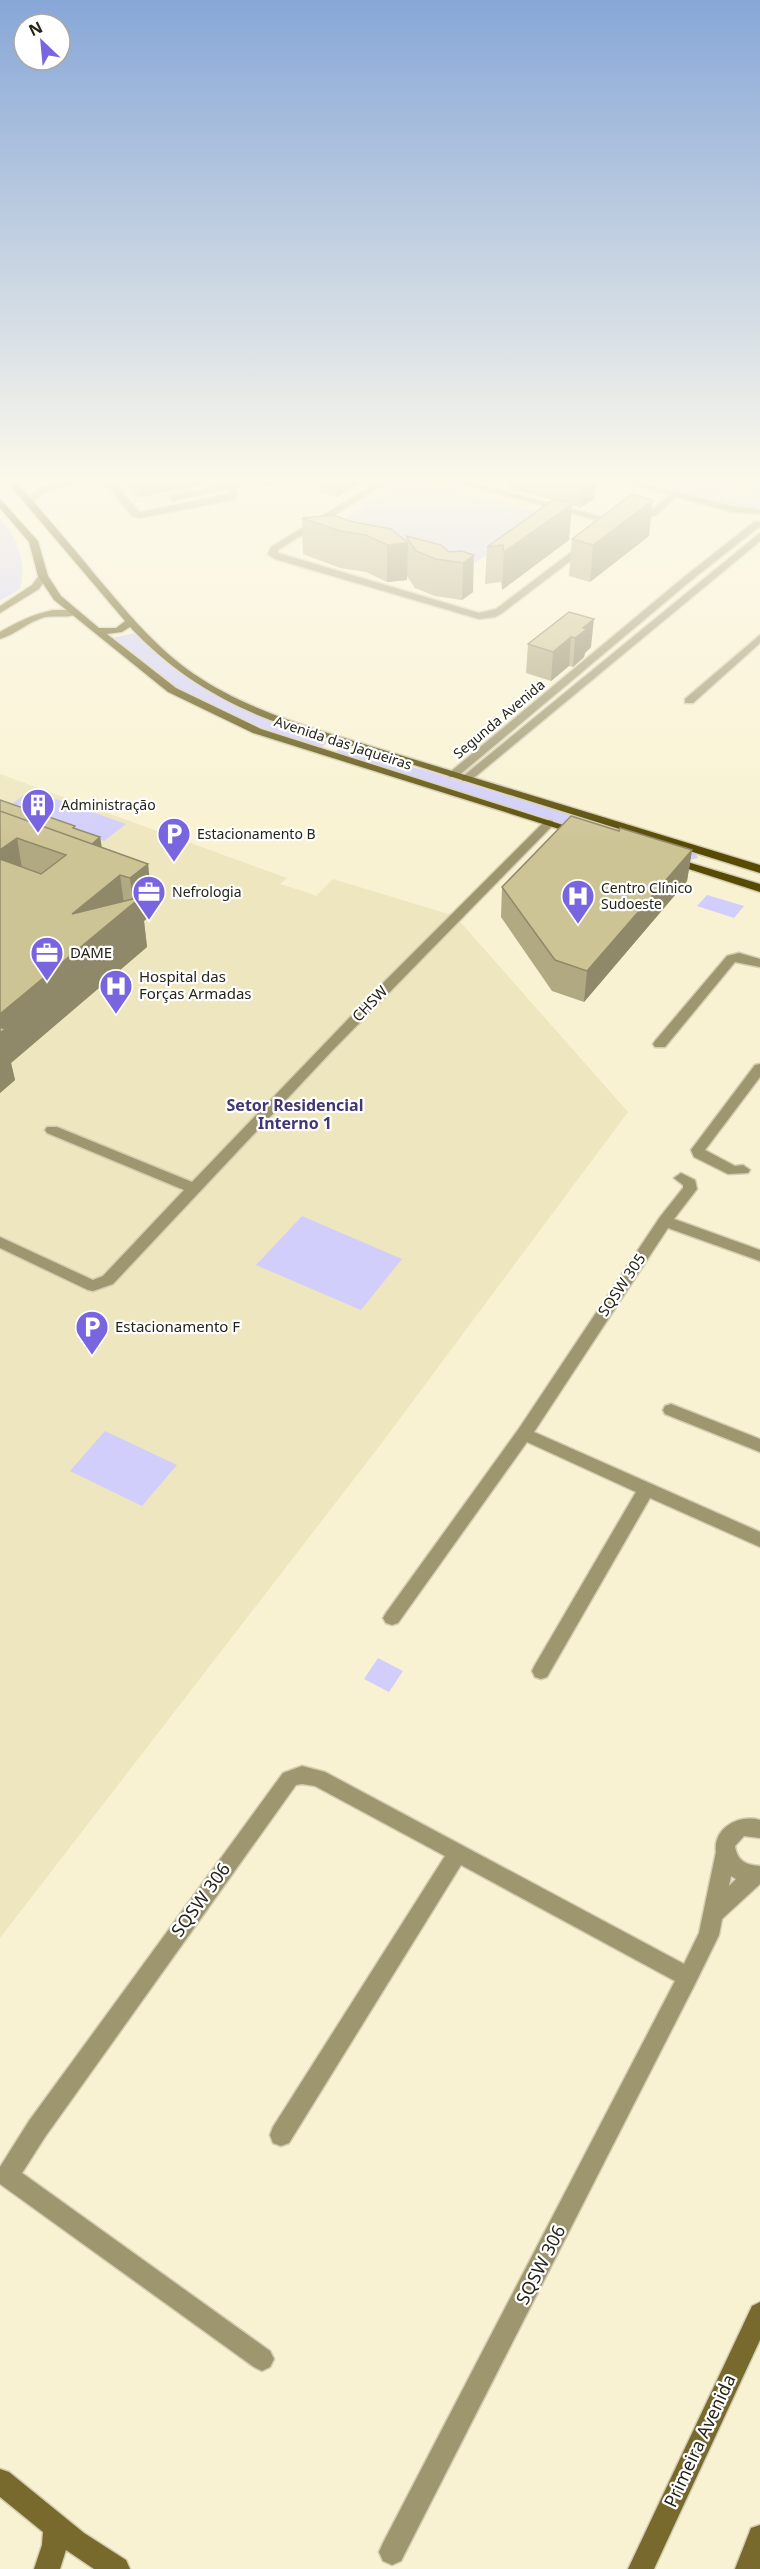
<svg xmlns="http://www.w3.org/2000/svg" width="760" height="2569" font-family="'Noto Sans',sans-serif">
<rect width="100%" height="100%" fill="#f9f2d2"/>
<path fill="#eee6be" d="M119,483H243L137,503Z
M0,774L287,878L280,884L309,893L316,896L333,879L455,916L628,1112L381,1444L0,1938Z"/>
<path fill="#d1cefb" d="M403,483H424L547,515L446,582L307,541Z
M687,483L745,496L760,484V496L751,503L684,485Z
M675,485L752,504L760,498V508H741L669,490Z
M0,518C17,537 27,563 20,589L0,601Z
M135,633C187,690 257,717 329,741L321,748C265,730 211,710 161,678C144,666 127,651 111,638Z
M339,749L428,771L696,854L698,858L689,860L612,839L335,752Z
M31,790L126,824L104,841L9,806Z
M707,895L744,906L734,918L697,906Z
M302,1216L402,1259L361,1310L256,1265Z
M105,1431L177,1465L142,1506L70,1471Z
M378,1658L403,1671L389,1692L364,1679Z"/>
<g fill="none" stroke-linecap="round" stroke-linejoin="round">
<g stroke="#d3cdb1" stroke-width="3">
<path id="minor" d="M105,483H114L140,512L229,494L226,489L173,501L169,498L170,496L232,483H248L234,488L238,495L232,500L140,518L132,516Z
M258,483H276L262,486Z
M376,483H386L278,550V553L479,613L496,609L582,544L590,546L502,613L495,617L479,619L275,559L268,554L271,547Z
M459,483H473L605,518L601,521Z
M674,491L677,492V496L657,515L631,521L627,518L651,511Z
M760,635V643L693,703H685V699Z
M549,820L553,821V825L331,1052L113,1284L93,1291L88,1290L0,1248V1237L93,1280L103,1276L184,1190L47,1133L45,1130L47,1127H57L192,1182L377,989L545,821Z
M739,953L760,959V967L735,962L665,1047H655L653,1044L655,1041L727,956Z
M760,1064V1077L705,1150L735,1166L743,1165L750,1170L748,1173L728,1174L694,1157L691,1150L755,1065Z
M681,1173L695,1180L697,1189L674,1219L760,1250V1261L668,1228L534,1432L760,1532V1547L650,1498L547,1677L541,1679L535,1677L532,1671L535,1665L636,1492L527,1442L398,1623L392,1625L386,1623L383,1618L386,1613L518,1430L660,1217L683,1188V1185L674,1178Z
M671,1404L760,1439V1452L665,1414L663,1410L665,1406Z
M302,1766L325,1772L684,1964L699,1933L716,1852C713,1828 739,1814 760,1820V1838L744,1836L735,1846C737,1861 746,1865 760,1866V1884L722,1919L719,1935L695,1984L401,2561L392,2565L383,2561L379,2552L383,2543L675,1981L461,1865L289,2143L281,2146L273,2143L270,2135L273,2127L445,1856L315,1786L302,1784L296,1785L45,2137L22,2173L270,2351L274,2359L270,2367L262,2371L254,2367L0,2184V2167L29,2121L283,1773ZM731,1876L736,1879L729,1886Z"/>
</g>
<g stroke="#d3cdb1" stroke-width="3">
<path id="tertiary" d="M63,483H79L44,492L32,504L25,502L38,488Z
M625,483H639L732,506L757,509L760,510V514L732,512Z
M754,522H760V526L689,582L457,777H449V773L683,578Z
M760,533V541L470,781H462V777Z"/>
</g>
<g stroke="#d3cdb1" stroke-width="3">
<path id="secondary" d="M43,573L48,576L39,589L0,613V606L32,585L40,574Z
M53,610H73L78,613C70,619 55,615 45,617C28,622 16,634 0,639V632C17,622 33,614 53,610Z
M760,2302V2340L654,2569H628L752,2306Z
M0,2469L9,2472L84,2533L126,2560L130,2569H94L66,2550L60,2569H34L42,2545L43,2532L0,2497Z
M760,2525V2569H735L751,2528Z"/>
</g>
<g stroke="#d3cdb1" stroke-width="3">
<path id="primary" d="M8,483H17C44,514 71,545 97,577C126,611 156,648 194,674C235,702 283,719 331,734L760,865V873L270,720C216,699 170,670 130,627L122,632L107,634L176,688L261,729L585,832L583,834H575L253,733L168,692L54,600L38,576L29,542L0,508V499L38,541L48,576L61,596L99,628H116L125,621Z
M671,857L760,884V892L667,862V858Z"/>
</g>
<use href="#minor" fill="#9e966f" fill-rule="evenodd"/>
<use href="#tertiary" fill="#9e966f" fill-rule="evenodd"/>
<use href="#secondary" fill="#776a2c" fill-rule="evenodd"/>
<use href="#primary" fill="#574b04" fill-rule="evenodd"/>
</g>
<path fill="#b0a981" d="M126,483H209L140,497Z
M319,483H361L337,497L319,492Z
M509,483H596L594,499L580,508L572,505L569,540L502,590L501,582L485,584L487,547L552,500L509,489Z
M302,518L406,541V536L449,552L461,551L473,592L462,600L435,596L415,588L407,576V580L387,582L366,572L340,568L303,554Z
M649,536L590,582L569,576L572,539Z
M569,612L591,647L585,653L584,657L573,667L569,666L551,681L526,673L528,644Z
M0,800L75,826V828L100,837L101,847L148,864L153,913L144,921L147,947L11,1063L15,1080L0,1093Z
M619,831L692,850L687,881L584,1002L552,991L501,917L502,887Z"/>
<path fill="#908969" d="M138,483H209L140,497Z
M336,483H361L337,497Z
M582,483H596L594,499L580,508Z
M653,500L649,536L590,582L593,545Z
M572,504L569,540L502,590L504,552Z
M408,543L407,580L387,582V545Z
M474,555L473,592L462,600L463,563Z
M594,619L591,647L585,653L584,657L573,667L575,638L583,628Z
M571,637L569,666L551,681L553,652Z
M100,837L102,848L83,851Z
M17,838L25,887L0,901V850Z
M692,850L687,881L584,1002L587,971Z
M148,864L153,913L144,921L147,947L11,1063L15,1080L0,1093V1014L72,914L120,875L125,911L133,904L130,878Z"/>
<path fill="#cdc496" stroke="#908969" stroke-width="1.5" d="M632,494L653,500L593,545L572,539Z
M554,499L572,504L504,552L503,545L487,547Z
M333,515L349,521L391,529L408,543L387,545L366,535L340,531L302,518Z
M406,536L441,545L449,552L461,551L474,555L463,563L436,559L416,551Z
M569,612L594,619L583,628L587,629L575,638L571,637L553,652L528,644Z
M0,800L75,826L73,828L100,837L92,844L0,811Z
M0,811L148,864L130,878L120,875L72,914L141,897L0,1014V859L41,874L66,855L17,838L0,850Z
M571,816L619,831L620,828L692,850L587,971L555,960L502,887Z
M0,1027L5,1029L0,1033Z"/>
<linearGradient id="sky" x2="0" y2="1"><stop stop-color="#87a7d7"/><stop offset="0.57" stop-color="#fcf9eb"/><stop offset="1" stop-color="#fcf9eb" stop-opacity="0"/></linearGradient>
<rect width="760" height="843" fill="url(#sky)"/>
<defs>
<g id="building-pin" transform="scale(1.725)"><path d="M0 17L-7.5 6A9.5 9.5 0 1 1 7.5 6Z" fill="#7a65e0" stroke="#fff"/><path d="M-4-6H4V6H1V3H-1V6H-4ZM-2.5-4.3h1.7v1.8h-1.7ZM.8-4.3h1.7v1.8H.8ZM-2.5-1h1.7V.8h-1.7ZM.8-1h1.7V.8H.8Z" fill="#fff"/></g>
<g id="parking-pin" transform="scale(1.725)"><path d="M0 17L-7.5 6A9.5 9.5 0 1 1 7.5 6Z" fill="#7a65e0" stroke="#fff"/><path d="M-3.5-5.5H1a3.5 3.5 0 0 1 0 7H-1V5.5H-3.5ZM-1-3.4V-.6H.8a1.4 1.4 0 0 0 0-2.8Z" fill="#fff"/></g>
<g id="office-pin" transform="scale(1.725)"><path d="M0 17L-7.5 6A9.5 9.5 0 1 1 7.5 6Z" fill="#7a65e0" stroke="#fff"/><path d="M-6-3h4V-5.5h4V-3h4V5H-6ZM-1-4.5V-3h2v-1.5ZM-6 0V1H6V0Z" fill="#fff"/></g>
<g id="hospital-pin" transform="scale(1.725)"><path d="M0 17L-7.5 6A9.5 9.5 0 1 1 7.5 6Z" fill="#7a65e0" stroke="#fff"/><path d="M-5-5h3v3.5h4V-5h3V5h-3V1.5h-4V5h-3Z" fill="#fff"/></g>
</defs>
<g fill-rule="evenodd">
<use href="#building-pin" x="38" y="805"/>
<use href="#parking-pin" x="174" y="834"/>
<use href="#office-pin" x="149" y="892"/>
<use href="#hospital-pin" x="578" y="896"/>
<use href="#office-pin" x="47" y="953"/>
<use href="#hospital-pin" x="116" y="986"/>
<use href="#parking-pin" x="92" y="1327"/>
</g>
<g text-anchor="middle" stroke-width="4.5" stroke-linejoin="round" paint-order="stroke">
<g font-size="14" fill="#262418" stroke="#fff">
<text transform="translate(499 719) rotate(-40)" y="5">Segunda Avenida</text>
<text transform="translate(343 743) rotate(18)" y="5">Avenida das Jaqueiras</text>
</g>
<g font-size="14" fill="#262418" stroke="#fff" text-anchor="start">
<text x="61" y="810">Administração</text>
<text x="197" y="839">Estacionamento B</text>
<text x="601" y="893">Centro Clínico<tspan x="601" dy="16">Sudoeste</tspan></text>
<text x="172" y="897">Nefrologia</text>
</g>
<g font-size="15" fill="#262418" stroke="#fff" text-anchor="start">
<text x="70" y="958">DAME</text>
<text x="139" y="982">Hospital das<tspan x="139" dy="17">Forças Armadas</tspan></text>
<text x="115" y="1332">Estacionamento F</text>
</g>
<g font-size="15" fill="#262418" stroke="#fff">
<text transform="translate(370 1004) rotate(-46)" y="5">CHSW</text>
<text transform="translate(622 1285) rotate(-56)" y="5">SQSW 305</text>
</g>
<g font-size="16" font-weight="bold" fill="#413774" stroke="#fff">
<text x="295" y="1111">Setor Residencial<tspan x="295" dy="18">Interno 1</tspan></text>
</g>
<g font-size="18" fill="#262418" stroke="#fff">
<text transform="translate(201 1900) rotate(-54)" y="6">SQSW 306</text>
<text transform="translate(541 2265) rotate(-63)" y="6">SQSW 306</text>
<text transform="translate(700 2441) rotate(-65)" y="6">Primeira Avenida</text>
</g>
</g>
<g transform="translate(42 42) rotate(334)"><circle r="28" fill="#ffffff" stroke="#a8a7a3" stroke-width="1.5"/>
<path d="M0-4.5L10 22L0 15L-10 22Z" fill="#7a65e0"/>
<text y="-9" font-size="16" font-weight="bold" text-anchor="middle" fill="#262418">N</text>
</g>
</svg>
